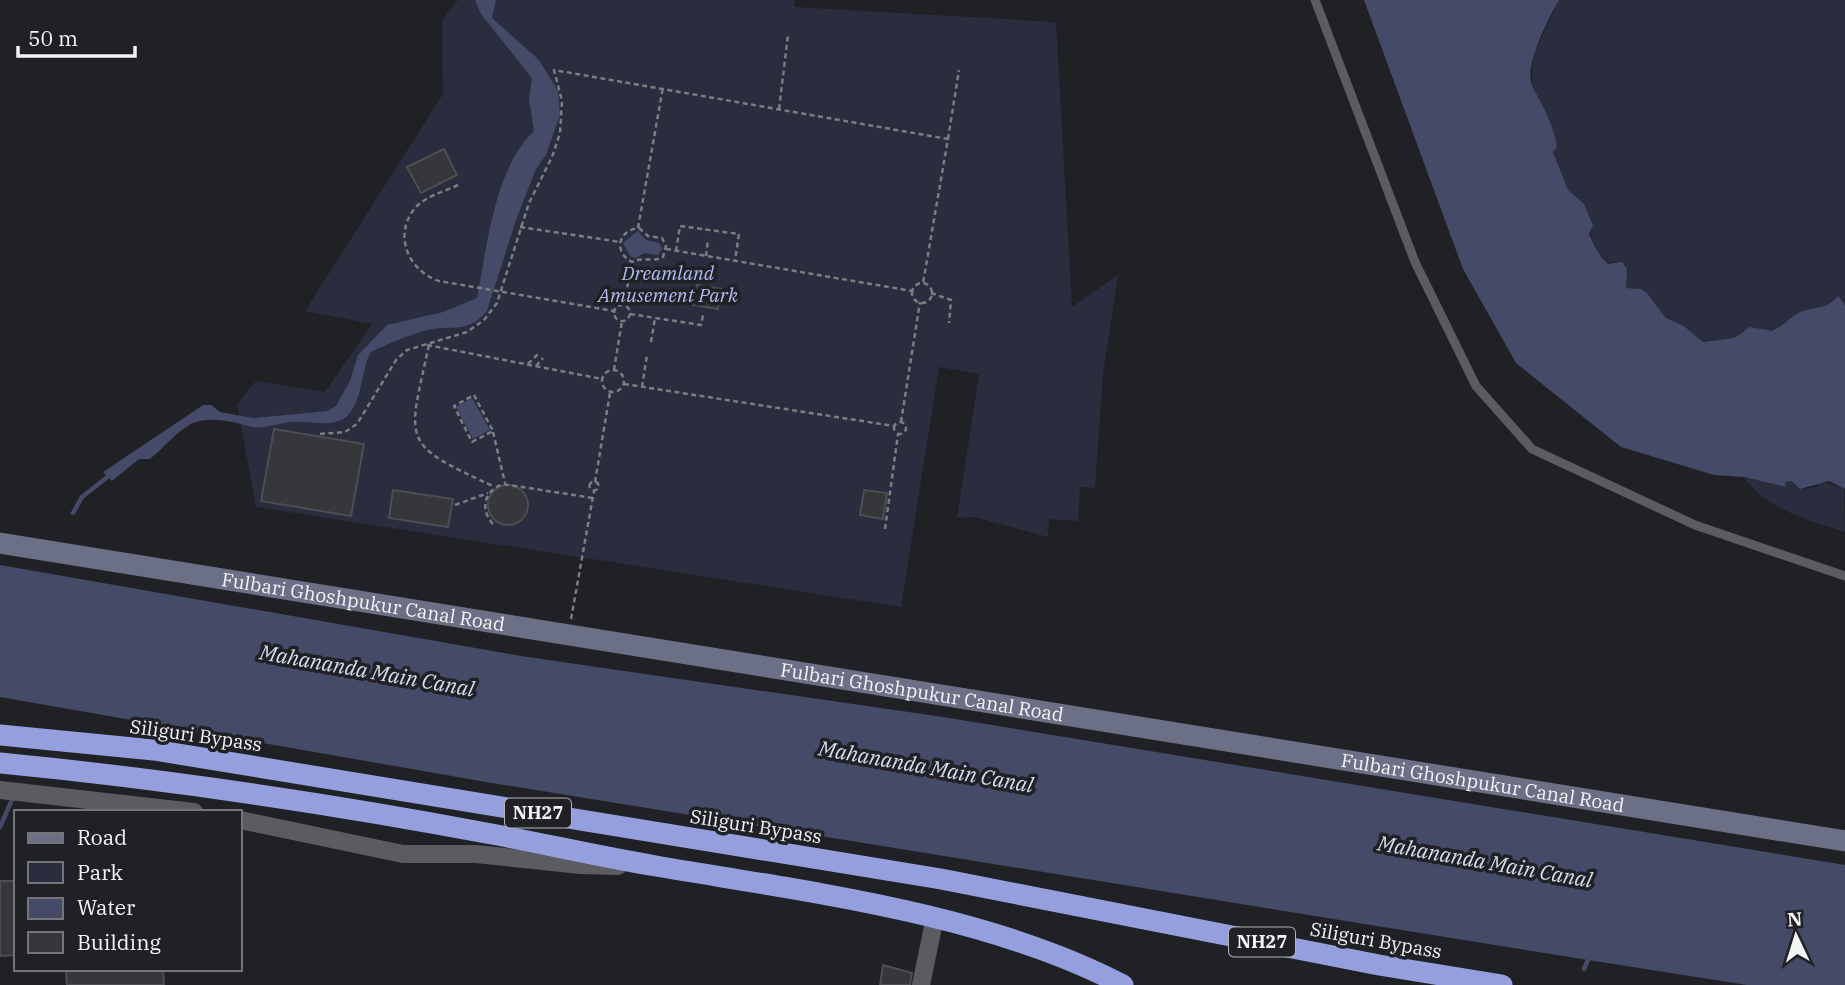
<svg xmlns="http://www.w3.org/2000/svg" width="1845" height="985" font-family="'IBM Plex Serif',serif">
<rect width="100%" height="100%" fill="#202124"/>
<path fill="#2a2d3e" d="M458,0H794L795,7L1056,22L1072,307L1118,275L1103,374L1095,488L1080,487L1078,521L1049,519L1048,537L975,517L957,518L979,374L939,367L901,607L256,507L237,404L256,381L325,392L372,324L305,311L443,94L442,20Z
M1559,0H1845V305L1838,297L1833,303L1820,308L1798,312L1772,331H1743L1734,338L1703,342L1684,326L1666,318L1651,297L1637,289L1626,288L1615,262L1606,263L1590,238L1593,224L1584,204L1568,190L1553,152L1550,125L1531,85L1534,54Z
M1744,477L1784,486L1785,482L1792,481L1800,489L1817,487L1821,482L1844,488L1845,532C1810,521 1765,509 1744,477Z"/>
<path fill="#454a68" d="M475,0H496L492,18L539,60L558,91L560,115L546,155L536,169L516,220L487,311C466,335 454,324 427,330C409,335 387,344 371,352C360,371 364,399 347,416C334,429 307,420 291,422C279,423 264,429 253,427C237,423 214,416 196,422C179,428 164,448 150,459H139L112,481L103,472L203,405H211L220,412L253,418L328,411L336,406L350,381L358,355L387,325L443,312L477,298C487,247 494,169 534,131L529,99L532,78L481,14Z
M1364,0H1559C1549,18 1522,68 1533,88C1543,106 1554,126 1557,147L1553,152L1568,190L1584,204L1593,225L1589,235C1594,244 1600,258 1608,264L1622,262L1627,269L1626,288L1641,289L1647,293L1666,318L1684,326L1703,342L1734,338L1750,327L1772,331C1781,327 1788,319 1796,314C1809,306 1827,311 1838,296L1845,305V489L1829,481L1800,489L1792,481L1785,482L1786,487L1744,477L1714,475L1621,447L1516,363L1463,269Z
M638,231L646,240L659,243L662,249L658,255L644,253L636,258L631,257L623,243Z
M472,398L490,430L473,439L456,407Z
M0,565L521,656L943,717L1845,865V985H1747L1588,960L486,782L0,697Z"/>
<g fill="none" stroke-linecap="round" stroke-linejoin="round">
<path stroke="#454a68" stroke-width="4.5" d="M73,513L82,497L110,475
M0,827L14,795
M1584,969L1588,960"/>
</g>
<path fill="#36373a" stroke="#4d4e51" stroke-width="2" d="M444,149L457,175L421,193L407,167Z
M697,285L721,289L718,309L693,305Z
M274,429L364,444L351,516L261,501Z
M488 505a20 20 0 1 1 40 0a20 20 0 1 1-40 0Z
M393,490L453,499L448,527L389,518Z
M864,490L887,493L883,519L860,515Z
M0,881H16V955L0,956Z
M883,965L912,973L910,985H880Z
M66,969H163L164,985H67Z"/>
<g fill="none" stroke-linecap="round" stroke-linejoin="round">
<path stroke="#7c7d80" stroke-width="2.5" stroke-dasharray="5 3.5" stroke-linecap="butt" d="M779,109L788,35
M948,139L959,70
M458,185C445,191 428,196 418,205C392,231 406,270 439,281L614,311
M520,227L620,242
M638,228L663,87
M639,228L648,236L662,238L666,246L663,257C653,263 643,256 632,262C613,252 618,230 639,228Z
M666,249L912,291
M676,251L680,226L739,234L735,260
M706,256L708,239
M912 293a10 10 0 1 1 20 0a10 10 0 1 1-20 0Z
M931,293L951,300L949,323
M624,304L632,262
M614 313a8 8 0 1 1 16 0a8 8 0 1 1-16 0Z
M630,314L701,325L703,315
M651,342L655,318
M427,345L602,379
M429,345C407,445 400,443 495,487
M528,364L538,354
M536,366L543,358
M602 381a11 11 0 1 1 22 0a11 11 0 1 1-22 0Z
M614,370L622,321
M624,384L894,426
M642,387L647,355
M474,395L493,431L472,442L454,406Z
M894 428a6 6 0 1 1 12 0a6 6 0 1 1-12 0Z
M901,422L920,302
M493,432L505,483
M320,434L345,432L357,424L396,360L407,350L467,332L484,320L497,303L529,203L552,157L560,133L562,101L554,70L948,139L923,283
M589.5 486a4.5 4.5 0 1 1 9 0a4.5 4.5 0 1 1-9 0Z
M595,482L610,393
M455,505L488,493
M493,524C479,509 485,490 503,484L593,498
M885,529L898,434
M571,619L594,491"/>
<path stroke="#5b5c60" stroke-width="9" d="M1315,0L1415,262L1476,386L1532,449L1695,525L1845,576"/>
<path stroke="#5b5c60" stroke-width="18" d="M0,790L194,812
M240,820L403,854H476L581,865L618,866
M921,985L935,917"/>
<path stroke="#6c7086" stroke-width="21" id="s1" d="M0,543L1845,841"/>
<path stroke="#959fde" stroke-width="21" d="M0,735L154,750L941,879L1379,965L1502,985
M0,763C166,779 333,804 497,835C550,845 602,857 656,866C808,892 985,913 1123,985"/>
</g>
<g text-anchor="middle" stroke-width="7" stroke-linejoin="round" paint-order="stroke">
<g fill="#202124" stroke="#b4b5b7" stroke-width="2">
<rect x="505" y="798.5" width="66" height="29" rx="5"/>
<rect x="1229" y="927.5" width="66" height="29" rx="5"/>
</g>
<g font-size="18" font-weight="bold" fill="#f3f4f6">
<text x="538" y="819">NH27</text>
<text x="1262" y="948">NH27</text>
</g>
<g font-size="19" font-style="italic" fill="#b1bbf2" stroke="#202124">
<text x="668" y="280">Dreamland<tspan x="668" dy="22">Amusement Park</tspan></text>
</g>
<g font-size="19" fill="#f3f4f6" stroke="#202124">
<text dy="7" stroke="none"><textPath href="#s1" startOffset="368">Fulbari Ghoshpukur Canal Road</textPath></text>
<text dy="7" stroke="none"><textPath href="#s1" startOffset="934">Fulbari Ghoshpukur Canal Road</textPath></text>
<text transform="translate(196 735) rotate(8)" y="7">Siliguri Bypass</text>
<text dy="7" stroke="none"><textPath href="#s1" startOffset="1502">Fulbari Ghoshpukur Canal Road</textPath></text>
<text transform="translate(756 826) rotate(9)" y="7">Siliguri Bypass</text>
<text transform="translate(1376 940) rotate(10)" y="7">Siliguri Bypass</text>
</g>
<g font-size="21" font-style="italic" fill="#d9def5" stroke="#202124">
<text transform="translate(367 671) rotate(10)" y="7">Mahananda Main Canal</text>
<text transform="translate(926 767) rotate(10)" y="7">Mahananda Main Canal</text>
<text transform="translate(1485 862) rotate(10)" y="7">Mahananda Main Canal</text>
</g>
</g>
<rect x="14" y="810" width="228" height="161" fill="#202124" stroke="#747578" stroke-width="2"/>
<rect x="28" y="833" width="35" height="10" fill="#6c7086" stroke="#747578" stroke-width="2"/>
<text x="77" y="845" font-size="21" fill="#f3f4f6">Road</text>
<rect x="28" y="862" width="35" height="21" fill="#2a2d3e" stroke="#747578" stroke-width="2"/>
<text x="77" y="880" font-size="21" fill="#f3f4f6">Park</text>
<rect x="28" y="898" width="35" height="21" fill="#454a68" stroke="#747578" stroke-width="2"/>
<text x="77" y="915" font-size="21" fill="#f3f4f6">Water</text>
<rect x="28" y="932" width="35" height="21" fill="#36373a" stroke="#747578" stroke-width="2"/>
<text x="77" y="950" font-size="21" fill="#f3f4f6">Building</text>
<g transform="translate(1796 936) rotate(356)" stroke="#202124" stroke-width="5" paint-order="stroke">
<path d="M0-5L12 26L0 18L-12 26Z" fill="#f3f4f6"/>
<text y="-10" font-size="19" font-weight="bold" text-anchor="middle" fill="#f3f4f6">N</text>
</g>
<path d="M18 46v10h117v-10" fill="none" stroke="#f3f4f6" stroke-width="3.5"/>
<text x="28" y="46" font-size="21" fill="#f3f4f6" stroke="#202124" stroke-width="5" paint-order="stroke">50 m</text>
</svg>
